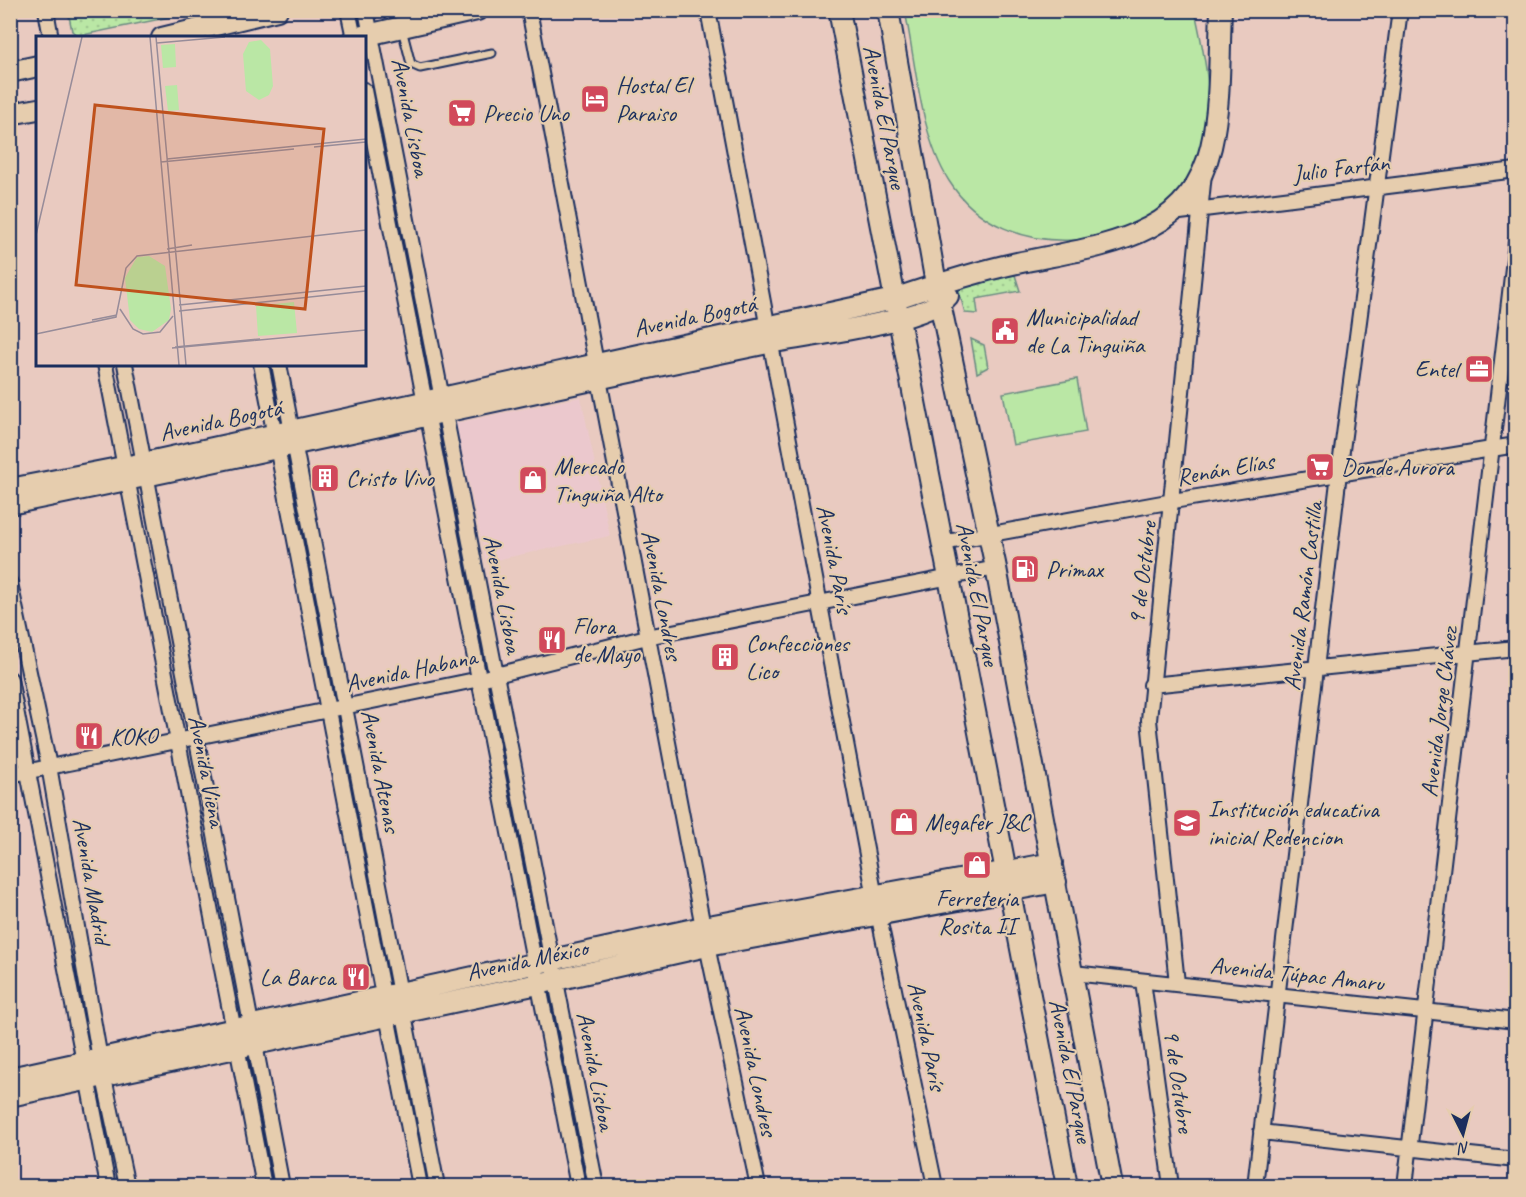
<svg xmlns="http://www.w3.org/2000/svg" width="1526" height="1197" font-family="Caveat,sans-serif">
<defs>
<pattern id="park-dots" width="8" height="8" patternUnits="userSpaceOnUse" patternTransform="scale(1.5)"><rect width="8" height="8" fill="#bae7a5"/><path d="M2 2h.1M6 6h.1" fill="none" stroke="#9fc690" stroke-width="1.8" stroke-linecap="round"/></pattern>
</defs>
<rect width="100%" height="100%" fill="#e9cac0"/>
<filter id="ink" filterUnits="userSpaceOnUse"><feTurbulence type="fractalNoise" baseFrequency=".0167" numOctaves="2"/><feDisplacementMap in="SourceGraphic" scale="12" xChannelSelector="R" yChannelSelector="G"/><feConvolveMatrix kernelMatrix="1 2 1 2 8 2 1 2 1" color-interpolation-filters="sRGB"/></filter>
<g filter="url(#ink)">
<path fill="#ebc8cd" d="M581,397L610,536L486,562L456,423Z"/>
<path fill="#bae7a5" stroke="#6a8b82" stroke-width="1.5" d="M905,11H1195C1205,60 1216,99 1201,149C1199,156 1198,164 1194,170C1146,255 1004,268 949,181C920,135 916,64 905,11Z
M1077,379L1086,432L1013,445L1003,393Z"/>
<path fill="url(#park-dots)" stroke="#6a8b82" stroke-width="1.5" d="M68,11V10L199,11L78,36L72,31Z
M1015,275L1020,291L976,299L978,314L965,313L957,284Z
M971,339L984,345L988,367L977,373Z"/>
<g fill="none" stroke-linecap="round" stroke-linejoin="round">
<g stroke="#1b2f5e" stroke-width="11">
<path id="lane" d="M402,29L411,64L420,68L492,53"/>
</g>
<g stroke="#1b2f5e" stroke-width="18">
<path id="street" d="M46,10L51,38
M348,10L354,38
M366,10L596,1186
M529,10L703,927L758,1186
M708,10L878,913L935,1186
M364,90L578,1186
M1172,213L1516,170
M105,364L264,1186
M125,364L282,1186
M261,364L420,1186
M279,364L437,1186
M942,543L1173,501L1516,445
M10,583L49,766L100,1059L127,1186
M10,679L108,1186
M1151,685L1516,648
M10,775L480,679L647,637L996,568
M1073,973L1516,1021
M1143,981L1171,1186
M1177,983L1149,720L1204,173
M1261,1132L1516,1160
M1255,1186L1339,473L1400,10
M1405,1186L1516,242"/>
</g>
<g stroke="#1b2f5e" stroke-width="24">
<path id="secondary" d="M839,10L1067,1186
M888,10L936,284L996,568L1112,1186
M162,38L277,10
M354,38L477,10
M10,72L38,66
M10,114L38,109
M10,489L144,463L894,299C935,285 975,272 1017,263C1095,246 1189,242 1211,147C1221,104 1219,55 1221,10
M10,504C264,453 515,395 768,343C805,336 928,322 948,296
M10,1078L703,927L1052,863
M10,1096L538,984L707,946L1056,882"/>
</g>
<use href="#lane" stroke="#e6cdae" stroke-width="7"/>
<use href="#street" stroke="#e6cdae" stroke-width="14"/>
<use href="#secondary" stroke="#e6cdae" stroke-width="20"/>
</g>
</g>
<defs>
<g id="hotel-square" transform="scale(1.5)"><rect x="-9" y="-9" width="18" height="18" rx="4" fill="#d1495b" stroke="#e6cdae"/><path d="M-6-4.5h1.5V1H6V5H4.5V3h-9V5H-6ZM-4 0a1.8 1.8 0 1 1 3.6 0ZM.5 0V-2.5h3Q6-2.5 6 0Z" fill="#fff"/></g>
<g id="supermarket-square" transform="scale(1.5)"><rect x="-9" y="-9" width="18" height="18" rx="4" fill="#d1495b" stroke="#e6cdae"/><path d="M-6-5.5h2.5l.6 2H6L4.5 2H-2.5L-4.4-4H-6ZM-1.5 3.2a1.3 1.3 0 1 0 .1 0ZM3 3.2a1.3 1.3 0 1 0 .1 0Z" fill="#fff"/></g>
<g id="civic-square" transform="scale(1.5)"><rect x="-9" y="-9" width="18" height="18" rx="4" fill="#d1495b" stroke="#e6cdae"/><path d="M-.6-6.5H3V-4.5H.6V-3L4-1V1h2V6H-6V1h2V-1L-.6-3ZM-1.2 2.5V6h2.4V2.5Z" fill="#fff"/></g>
<g id="office-square" transform="scale(1.5)"><rect x="-9" y="-9" width="18" height="18" rx="4" fill="#d1495b" stroke="#e6cdae"/><path d="M-6-3h4V-5.5h4V-3h4V5H-6ZM-1-4.5V-3h2v-1.5ZM-6 0V1H6V0Z" fill="#fff"/></g>
<g id="building-square" transform="scale(1.5)"><rect x="-9" y="-9" width="18" height="18" rx="4" fill="#d1495b" stroke="#e6cdae"/><path d="M-4-6H4V6H1V3H-1V6H-4ZM-2.5-4.3h1.7v1.8h-1.7ZM.8-4.3h1.7v1.8H.8ZM-2.5-1h1.7V.8h-1.7ZM.8-1h1.7V.8H.8Z" fill="#fff"/></g>
<g id="shop-square" transform="scale(1.5)"><rect x="-9" y="-9" width="18" height="18" rx="4" fill="#d1495b" stroke="#e6cdae"/><path d="M-5-2.5h2.3a2.7 3.5 0 0 1 5.4 0H5L5.5 6h-11ZM-1.5-2.5h3a1.5 2.3 0 0 0-3 0Z" fill="#fff"/></g>
<g id="fuel-square" transform="scale(1.5)"><rect x="-9" y="-9" width="18" height="18" rx="4" fill="#d1495b" stroke="#e6cdae"/><path d="M-5.5-6h7V0h2V4h1.3V-2.5L3-4.5l.8-.8L6-3V5H2.5V1h-1V6h-7ZM-4.2-4.7v3.2H.2V-4.7Z" fill="#fff"/></g>
<g id="restaurant-square" transform="scale(1.5)"><rect x="-9" y="-9" width="18" height="18" rx="4" fill="#d1495b" stroke="#e6cdae"/><path d="M-5-6h1v4h1v-4h1v4h1v-4h1v5L-1.5 .5V6h-2V.5L-5-1ZM5-6V6H3V1.5H1.5Q1.5-4 5-6Z" fill="#fff"/></g>
<g id="school-square" transform="scale(1.5)"><rect x="-9" y="-9" width="18" height="18" rx="4" fill="#d1495b" stroke="#e6cdae"/><path d="M0-5L7-2L0 1L-7-2ZM-4 1L0 2.5L4 1V4Q0 6-4 4Z" fill="#fff"/></g>
</defs>
<g fill-rule="evenodd">
<use href="#hotel-square" x="595" y="99"/>
<use href="#supermarket-square" x="462" y="113"/>
<use href="#civic-square" x="1005" y="331"/>
<use href="#office-square" x="1479" y="369"/>
<use href="#supermarket-square" x="1320" y="467"/>
<use href="#building-square" x="325" y="478"/>
<use href="#shop-square" x="533" y="480"/>
<use href="#fuel-square" x="1025" y="569"/>
<use href="#restaurant-square" x="552" y="640"/>
<use href="#building-square" x="725" y="657"/>
<use href="#restaurant-square" x="89" y="736"/>
<use href="#shop-square" x="904" y="822"/>
<use href="#school-square" x="1187" y="823"/>
<use href="#shop-square" x="977" y="865"/>
<use href="#restaurant-square" x="356" y="977"/>
</g>
<g text-anchor="middle" stroke-width="4.5" stroke-linejoin="round" paint-order="stroke">
<g font-size="24" fill="#1b2f5e" stroke="#e6cdae" text-anchor="start">
<text x="616" y="93">Hostal El<tspan x="616" dy="28">Paraiso</tspan></text>
<text x="483" y="121">Precio Uno</text>
<text x="1026" y="325">Municipalidad<tspan x="1026" dy="28">de La Tinguiña</tspan></text>
<text x="1458" y="377" text-anchor="end">Entel</text>
<text x="554" y="474">Mercado<tspan x="554" dy="28">Tinguiña Alto</tspan></text>
<text x="1341" y="475">Donde Aurora</text>
<text x="346" y="486">Cristo Vivo</text>
<text x="1046" y="577">Primax</text>
<text x="573" y="634">Flora<tspan x="573" dy="28">de Mayo</tspan></text>
<text x="746" y="651">Confecciones<tspan x="746" dy="28">Lico</tspan></text>
<text x="110" y="744">KOKO</text>
<text x="1208" y="817">Institución educativa<tspan x="1208" dy="28">inicial Redencion</tspan></text>
<text x="925" y="830">Megafer J&amp;C</text>
<text x="977" y="906" text-anchor="middle">Ferreteria<tspan x="977" dy="28">Rosita II</tspan></text>
<text x="335" y="985" text-anchor="end">La Barca</text>
</g>
<g font-size="24" fill="#1b2f5e" stroke="#e6cdae">
<text transform="translate(411 117) rotate(79)" y="8">Avenida Lisboa</text>
<text transform="translate(885 117) rotate(79)" y="8">Avenida El Parque</text>
<text transform="translate(1341 168) rotate(-7)" y="8">Julio Farfán</text>
<text transform="translate(695 316) rotate(-12)" y="8">Avenida Bogotá</text>
<text transform="translate(221 420) rotate(-12)" y="8">Avenida Bogotá</text>
<text transform="translate(1225 469) rotate(-10)" y="8">Renán Elías</text>
<text transform="translate(835 559) rotate(79)" y="8">Avenida París</text>
<text transform="translate(1142 573) rotate(-83)" y="8">9 de Octubre</text>
<text transform="translate(503 594) rotate(79)" y="8">Avenida Lisboa</text>
<text transform="translate(978 594) rotate(79)" y="8">Avenida El Parque</text>
<text transform="translate(662 595) rotate(79)" y="8">Avenida Londres</text>
<text transform="translate(1303 596) rotate(-83)" y="8">Avenida Ramón Castilla</text>
<text transform="translate(411 670) rotate(-12)" y="8">Avenida Habana</text>
<text transform="translate(1439 712) rotate(-83)" y="8">Avenida Jorge Chávez</text>
<text transform="translate(207 771) rotate(79)" y="8">Avenida Viena</text>
<text transform="translate(381 771) rotate(79)" y="8">Avenida Atenas</text>
<text transform="translate(92 881) rotate(80)" y="8">Avenida Madrid</text>
<text transform="translate(527 960) rotate(-12)" y="8">Avenida México</text>
<text transform="translate(1297 974) rotate(6)" y="8">Avenida Túpac Amaru</text>
<text transform="translate(927 1036) rotate(78)" y="8">Avenida París</text>
<text transform="translate(596 1071) rotate(79)" y="8">Avenida Lisboa</text>
<text transform="translate(756 1071) rotate(78)" y="8">Avenida Londres</text>
<text transform="translate(1071 1071) rotate(79)" y="8">Avenida El Parque</text>
<text transform="translate(1179 1081) rotate(82)" y="8">9 de Octubre</text>
</g>
</g>
<g transform="translate(36 36)">
<rect width="330" height="330" fill="#e9cac0"/>
<path d="M225,4L234,13L237,50L233,59L223,64L210,55L207,18L213,6ZM113,220L129,230L135,273L133,284L116,296L103,293L94,284L89,242L101,221Z" fill="#bae7a5"/>
<path d="M139,8L140,31L127,32L125,9ZM141,49L143,74L132,75L129,50ZM258,266L261,297L222,300L220,270Z" fill="#bae7a5"/>
<path fill="none" stroke="#978c99" stroke-width="1.5" d="M114,1L143,329M120,1L150,329M121,7L189,1M278,111L330,106M131,123L330,103M125,126L258,113M0,199L46,1M131,213L156,209M143,269L330,250M84,273L97,293L107,298L124,296L137,280M143,275L330,255M56,284L81,279M0,298L80,281L90,232L101,220L330,194M139,311L224,303M136,312L330,294"/>
<path fill="#bf511c" fill-opacity="0.15" stroke="#bf511c" stroke-width="3" d="M59,69L288,93L269,273L40,249Z"/>
<rect width="330" height="330" fill="none" stroke="#1b2f5e" stroke-width="3"/>
</g>
<rect width="1526" height="1197" fill="none" stroke="#e6cdae" stroke-width="36"/>
<rect x="18" y="18" width="1490" height="1161" fill="none" stroke="#1b2f5e" stroke-width="2" filter="url(#ink)"/>
<g transform="translate(1463 1134) rotate(174)" stroke="#e6cdae" stroke-width="4.5" paint-order="stroke">
<path d="M0-4.5L10 22L0 15L-10 22Z" fill="#1b2f5e"/>
<text y="-9" font-size="16" font-weight="bold" text-anchor="middle" fill="#1b2f5e">N</text>
</g>
</svg>
